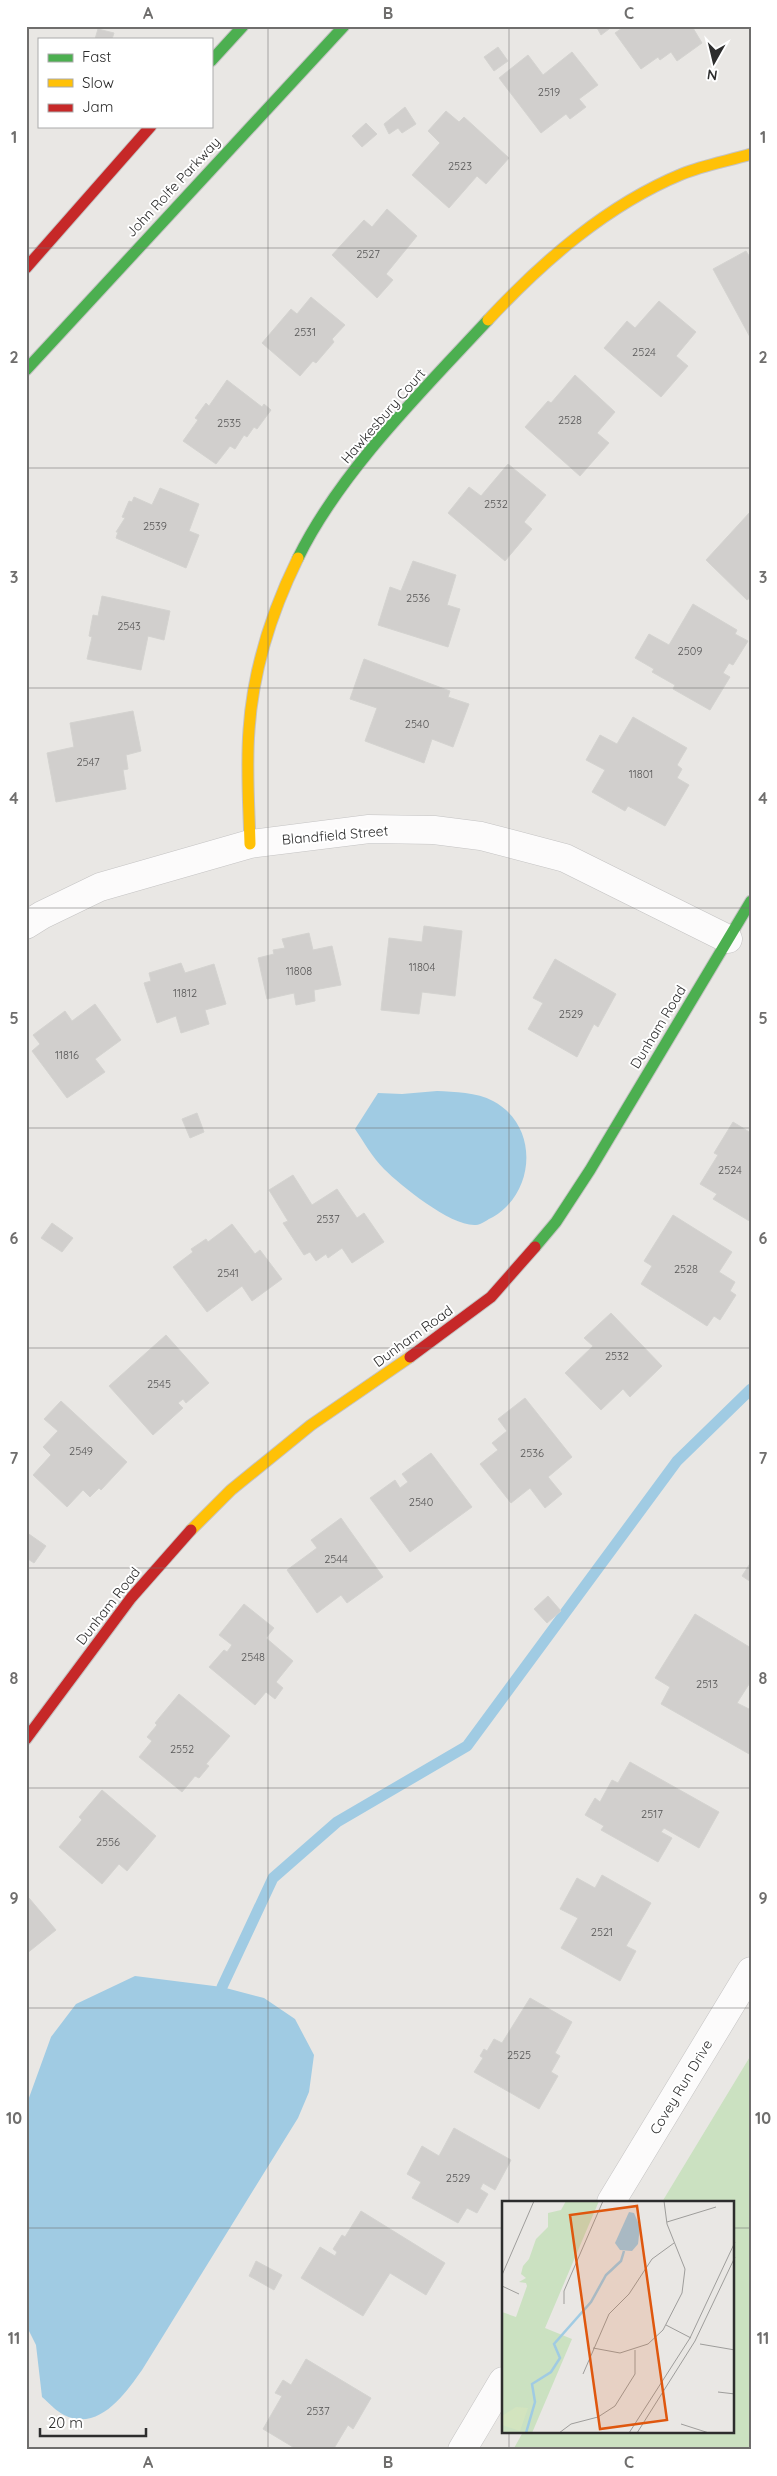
<svg xmlns="http://www.w3.org/2000/svg" width="777" height="2476" font-family="Quicksand,sans-serif">
<rect width="100%" height="100%" fill="#e9e7e4"/>
<path fill="#cbe1c1" d="M751,2055V2450H513L523,2432H733V2202H662Z"/>
<path fill="#a0cbe3" d="M437,1091C454,1092 477,1092 493,1101C539,1125 536,1192 493,1217C488,1219 481,1225 476,1225C452,1227 401,1186 384,1169C372,1157 364,1142 355,1129L378,1093L402,1094Z
M135,1976L222,1987L264,1998L295,2019L314,2055L309,2092L298,2118L142,2370C125,2394 99,2432 64,2415C56,2411 49,2403 42,2397L36,2345L26,2325V2106L51,2037L76,2004Z"/>
<g fill="none" stroke-linecap="round" stroke-linejoin="round">
<path stroke="#a0cbe3" stroke-width="11" d="M222,1987L273,1878L337,1822L467,1746L677,1461L751,1389"/>
</g>
<path fill="#d1cfcd" stroke="#d4d3d0" d="M596,26H613L601,35Z
M625,26H695L693,28L702,43L677,61L671,52L660,60L658,57L641,69L615,33Z
M98,29L114,33L112,39H95Z
M498,47L508,61L494,71L484,57Z
M572,52L598,85L579,99L586,107L570,119L566,114L541,133L499,78L528,55L543,75Z
M405,107L416,124L402,133L398,128L389,134L384,124Z
M446,111L459,122L464,117L509,158L486,184L477,176L449,208L412,175L440,143L428,131Z
M366,123L377,134L362,147L352,136Z
M387,209L417,236L386,274L393,280L377,298L332,255L364,220L372,227Z
M746,251L751,259L750,337L713,269Z
M311,297L345,325L332,339L334,342L316,363L313,361L300,376L262,343L291,309L297,314Z
M659,301L696,332L676,356L688,366L661,397L604,348L627,321L635,328Z
M575,375L615,412L597,433L609,443L580,476L525,427L548,401L551,403Z
M227,380L262,407L264,404L271,410L257,429L254,427L247,437L244,435L235,449L230,446L216,464L183,441L198,420L195,418L206,403L209,406Z
M508,464L546,495L524,522L532,529L505,561L448,513L469,487L481,496Z
M160,488L199,504L189,531L199,535L186,568L116,538L118,532H116L125,518L122,517L129,501L132,502L134,497L152,505Z
M751,511V597L747,600L706,560Z
M413,561L456,575L447,605L460,609L448,647L378,625L390,587L401,591Z
M102,596L170,611L164,640L148,636L141,670L87,659L92,637L89,636L93,615L98,616Z
M693,604L737,630L735,634L748,641L733,665L729,663L723,673L730,677L710,710L673,689L675,685L652,672L654,669L635,658L649,634L669,645Z
M364,659L450,691L448,697L469,704L453,747L432,739L424,763L365,741L377,708L350,699Z
M133,711L141,751L126,755L128,769L123,770L126,789L56,802L47,753L74,747L70,723Z
M633,717L687,748L677,765L682,769L677,778L689,785L665,826L628,806L625,811L592,792L605,770L586,760L600,735L617,744Z
M424,926L462,931L455,996L422,992L419,1014L381,1010L389,938L422,942Z
M309,933L313,950L332,946L341,985L314,990L315,1001L296,1005L294,993L267,999L258,958L274,954L273,950L285,948L282,939Z
M555,959L616,994L598,1027L594,1024L577,1057L528,1029L543,1003L533,998Z
M181,963L185,973L214,964L226,1004L205,1010L209,1024L181,1033L176,1016L157,1023L144,983L151,981L149,973Z
M95,1004L121,1040L95,1059L105,1072L67,1098L32,1051L40,1044L33,1035L65,1011L72,1021Z
M197,1113L204,1132L190,1138L182,1119Z
M733,1122L751,1133V1222L713,1199L717,1194L700,1184L718,1155L714,1153Z
M293,1175L312,1205L337,1189L357,1218L364,1213L384,1242L352,1263L342,1248L328,1258L326,1254L316,1261L310,1252L304,1255L283,1223L288,1221L269,1190Z
M673,1215L732,1252L719,1272L735,1282L730,1291L736,1295L720,1320L714,1316L707,1326L641,1284L652,1266L644,1261Z
M52,1223L73,1238L62,1252L41,1238Z
M232,1224L255,1254L260,1250L282,1279L252,1301L242,1286L207,1312L173,1267L193,1252L191,1249L206,1239L208,1242Z
M611,1313L662,1366L630,1397L623,1389L601,1410L565,1373L593,1346L584,1338Z
M166,1335L209,1383L186,1403L183,1399L178,1403L183,1408L153,1435L109,1386Z
M525,1398L572,1457L548,1477L562,1494L545,1508L530,1488L511,1503L480,1464L498,1450L492,1443L507,1431L498,1419Z
M61,1401L127,1462L101,1490L99,1488L90,1497L83,1490L67,1507L33,1475L51,1455L43,1447L58,1431L44,1419Z
M431,1453L472,1507L410,1552L370,1498L395,1480L400,1488L408,1482L402,1474Z
M341,1518L383,1577L347,1603L341,1595L317,1613L287,1570L317,1548L311,1540Z
M26,1532L46,1546L34,1563L28,1559L26,1561Z
M751,1562V1582L742,1576Z
M548,1596L561,1611L547,1623L534,1609Z
M244,1604L274,1628L266,1638L293,1661L276,1682L283,1688L275,1699L266,1692L255,1705L209,1667L224,1650L227,1652L232,1645L219,1635Z
M695,1614L751,1648V1681L737,1703L751,1710V1755L661,1704L670,1687L655,1678Z
M179,1694L230,1736L206,1764L209,1766L199,1778L195,1776L182,1792L139,1757L152,1741L147,1737L157,1725L155,1723Z
M630,1762L719,1812L699,1848L664,1828L661,1832L672,1838L658,1862L601,1830L604,1826L585,1815L595,1798L600,1802L612,1780L618,1783Z
M102,1790L156,1836L127,1871L119,1864L102,1884L59,1847L82,1820L79,1817Z
M602,1875L651,1903L626,1946L636,1951L620,1981L561,1948L578,1918L560,1909L577,1878L595,1888Z
M29,1898L56,1930L26,1954V1900Z
M530,1998L572,2022L555,2053L560,2056L551,2072L558,2076L539,2109L474,2072L483,2058L480,2056L484,2049L487,2051L494,2039L502,2043Z
M454,2128L511,2160L495,2190L483,2183L480,2189L488,2194L477,2213L467,2208L458,2223L412,2198L421,2182L407,2174L422,2146L439,2156Z
M361,2211L445,2263L426,2295L390,2273L363,2316L301,2278L320,2247L335,2256L337,2252L333,2249L342,2235L345,2237Z
M256,2261L282,2275L274,2290L249,2276Z
M306,2359L371,2398L353,2429L348,2425L333,2450H298L263,2429L282,2396L275,2393L283,2380L291,2385Z"/>
<g fill="none" stroke-linecap="round" stroke-linejoin="round">
<g stroke="#c4c3c3" stroke-width="29">
<path id="street" d="M26,925L42,915L100,887L250,844L369,829L434,830L481,836L565,858L728,939
M611,2202L751,1971
M462,2450L503,2381"/>
</g>
<g stroke="#c4c3c3" stroke-width="13">
<path id="fast" d="M211,61L243,26
M26,370L344,26
M298,558C340,472 423,390 488,320
M535,1247L556,1222L590,1170L751,901"/>
</g>
<g stroke="#c4c3c3" stroke-width="13">
<path id="slow" d="M488,320C543,261 607,205 682,174C704,165 728,161 751,154
M250,844C249,806 246,768 249,730C253,669 271,613 298,558
M191,1530L231,1490L311,1425L410,1357"/>
</g>
<g stroke="#c4c3c3" stroke-width="13">
<path id="jam" d="M26,268L151,126
M410,1357L491,1297L535,1247
M26,1739L131,1598L191,1530"/>
</g>
<use href="#street" stroke="#fcfbfb" stroke-width="28"/>
<use href="#fast" stroke="#4caf50" stroke-width="11"/>
<use href="#slow" stroke="#ffc107" stroke-width="11"/>
<use href="#jam" stroke="#c62828" stroke-width="11"/>
</g>
<path fill="none" stroke="#6f6e6d" stroke-width="1" stroke-opacity="0.55" d="M268,26V2450M509,26V2202M26,248H751M26,468H751M26,688H751M26,908H751M26,1128H751M26,1348H751M26,1568H751M26,1788H751M26,2008H751M26,2228H503M733,2228H751M509,2432V2450"/>
<g text-anchor="middle" stroke-width="4" stroke-linejoin="round" paint-order="stroke">
<g font-size="11" fill="#575656">
<text x="549" y="96">2519</text>
<text x="460" y="170">2523</text>
<text x="368" y="258">2527</text>
<text x="305" y="336">2531</text>
<text x="644" y="356">2524</text>
<text x="570" y="424">2528</text>
<text x="229" y="427">2535</text>
<text x="496" y="508">2532</text>
<text x="155" y="530">2539</text>
<text x="418" y="602">2536</text>
<text x="129" y="630">2543</text>
<text x="690" y="655">2509</text>
<text x="417" y="728">2540</text>
<text x="88" y="766">2547</text>
<text x="641" y="778">11801</text>
<text x="422" y="971">11804</text>
<text x="299" y="975">11808</text>
<text x="185" y="997">11812</text>
<text x="571" y="1018">2529</text>
<text x="67" y="1059">11816</text>
<text x="730" y="1174">2524</text>
<text x="328" y="1223">2537</text>
<text x="686" y="1273">2528</text>
<text x="228" y="1277">2541</text>
<text x="617" y="1360">2532</text>
<text x="159" y="1388">2545</text>
<text x="81" y="1455">2549</text>
<text x="532" y="1457">2536</text>
<text x="421" y="1506">2540</text>
<text x="336" y="1563">2544</text>
<text x="253" y="1661">2548</text>
<text x="707" y="1688">2513</text>
<text x="182" y="1753">2552</text>
<text x="652" y="1818">2517</text>
<text x="108" y="1846">2556</text>
<text x="602" y="1936">2521</text>
<text x="519" y="2059">2525</text>
<text x="458" y="2182">2529</text>
<text x="318" y="2415">2537</text>
</g>
<g font-size="14" fill="#2d2d2d" stroke="#fff">
<text transform="translate(173 187) rotate(-47)" y="5">John Rolfe Parkway</text>
<text transform="translate(383 416) rotate(-49)" y="5">Hawkesbury Court</text>
<text transform="translate(335 835) rotate(-5)" y="5">Blandfield Street</text>
<text transform="translate(658 1027) rotate(-59)" y="5">Dunham Road</text>
<text transform="translate(413 1336) rotate(-36)" y="5">Dunham Road</text>
<text transform="translate(108 1606) rotate(-52)" y="5">Dunham Road</text>
<text transform="translate(681 2087) rotate(-59)" y="5">Covey Run Drive</text>
</g>
</g>
<g transform="translate(502 2201)">
<rect width="232" height="232" fill="#e9e7e4"/>
<path d="M64,0H97L43,127L70,138L30,232H0V111L14,116L25,85L24,82L17,81L24,77L19,73L21,65L27,58L34,38L46,26V12L59,9Z" fill="#cbe1c1"/>
<path d="M14,206L26,207L18,230L0,224V215Z" fill="#d3e4bf"/>
<path d="M127,11L132,12L138,26L136,43L130,50L118,49L113,42Z" fill="#a0cbe3"/>
<path fill="none" stroke="#a0cbe3" stroke-width="2.5" d="M24,232L33,201L30,183L49,171L58,157L52,143L89,101L104,74L119,60L122,50"/>
<path fill="none" stroke="#9e9d9b" stroke-width="1" d="M165,21L214,6M0,74L32,0M0,85L17,93M62,103V90L101,0M164,124L189,137M198,143L233,149M91,147L118,152L146,143L161,129L180,92L183,68L165,23L162,0M81,173L107,113L127,93L150,58L172,42M216,191L233,193M179,223L207,232M57,232L69,223L96,216L113,205L133,173V149M127,232L188,137L233,41M135,232L193,140L233,56"/>
<path fill="#df570e" fill-opacity="0.15" stroke="#df570e" stroke-width="2.5" d="M135,5L165,219L98,228L68,14Z"/>
<rect width="232" height="232" fill="none" stroke="#2d2d2d" stroke-width="2.5"/>
</g>
<rect width="777" height="2476" fill="none" stroke="#ffffff" stroke-width="55"/>
<rect x="38" y="38" width="175" height="90" fill="#ffffff" stroke="#ababab"/>
<rect x="48" y="54" width="25" height="8" fill="#4caf50" stroke="#ababab"/>
<text x="82" y="62" font-size="15" fill="#2d2d2d">Fast</text>
<rect x="48" y="79" width="25" height="8" fill="#ffc107" stroke="#ababab"/>
<text x="82" y="88" font-size="15" fill="#2d2d2d">Slow</text>
<rect x="48" y="104" width="25" height="8" fill="#c62828" stroke="#ababab"/>
<text x="82" y="112" font-size="15" fill="#2d2d2d">Jam</text>
<g transform="translate(714 62) rotate(188)" stroke="#ffffff" stroke-width="4" paint-order="stroke">
<path d="M0-4L9 19L0 12L-9 19Z" fill="#2d2d2d"/>
<text y="-8" font-size="14" font-weight="bold" text-anchor="middle" fill="#2d2d2d">N</text>
</g>
<path d="M40 2428v8h106v-8" fill="none" stroke="#2d2d2d" stroke-width="2.5"/>
<text x="48" y="2428" font-size="15" fill="#2d2d2d" stroke="#ffffff" stroke-width="4" paint-order="stroke">20 m</text>
<rect x="28" y="28" width="722" height="2420" fill="none" stroke="#6f6e6d" stroke-width="2"/>
<g font-size="16" text-anchor="middle" font-weight="bold" fill="#6f6e6d">
<text x="148" y="19">A</text>
<text x="388" y="19">B</text>
<text x="629" y="19">C</text>
<text x="14" y="143">1</text>
<text x="763" y="143">1</text>
<text x="14" y="363">2</text>
<text x="763" y="363">2</text>
<text x="14" y="583">3</text>
<text x="763" y="583">3</text>
<text x="14" y="804">4</text>
<text x="763" y="804">4</text>
<text x="14" y="1024">5</text>
<text x="763" y="1024">5</text>
<text x="14" y="1244">6</text>
<text x="763" y="1244">6</text>
<text x="14" y="1464">7</text>
<text x="763" y="1464">7</text>
<text x="14" y="1684">8</text>
<text x="763" y="1684">8</text>
<text x="14" y="1904">9</text>
<text x="763" y="1904">9</text>
<text x="14" y="2124">10</text>
<text x="763" y="2124">10</text>
<text x="14" y="2344">11</text>
<text x="763" y="2344">11</text>
<text x="148" y="2468">A</text>
<text x="388" y="2468">B</text>
<text x="629" y="2468">C</text>
</g>
</svg>
